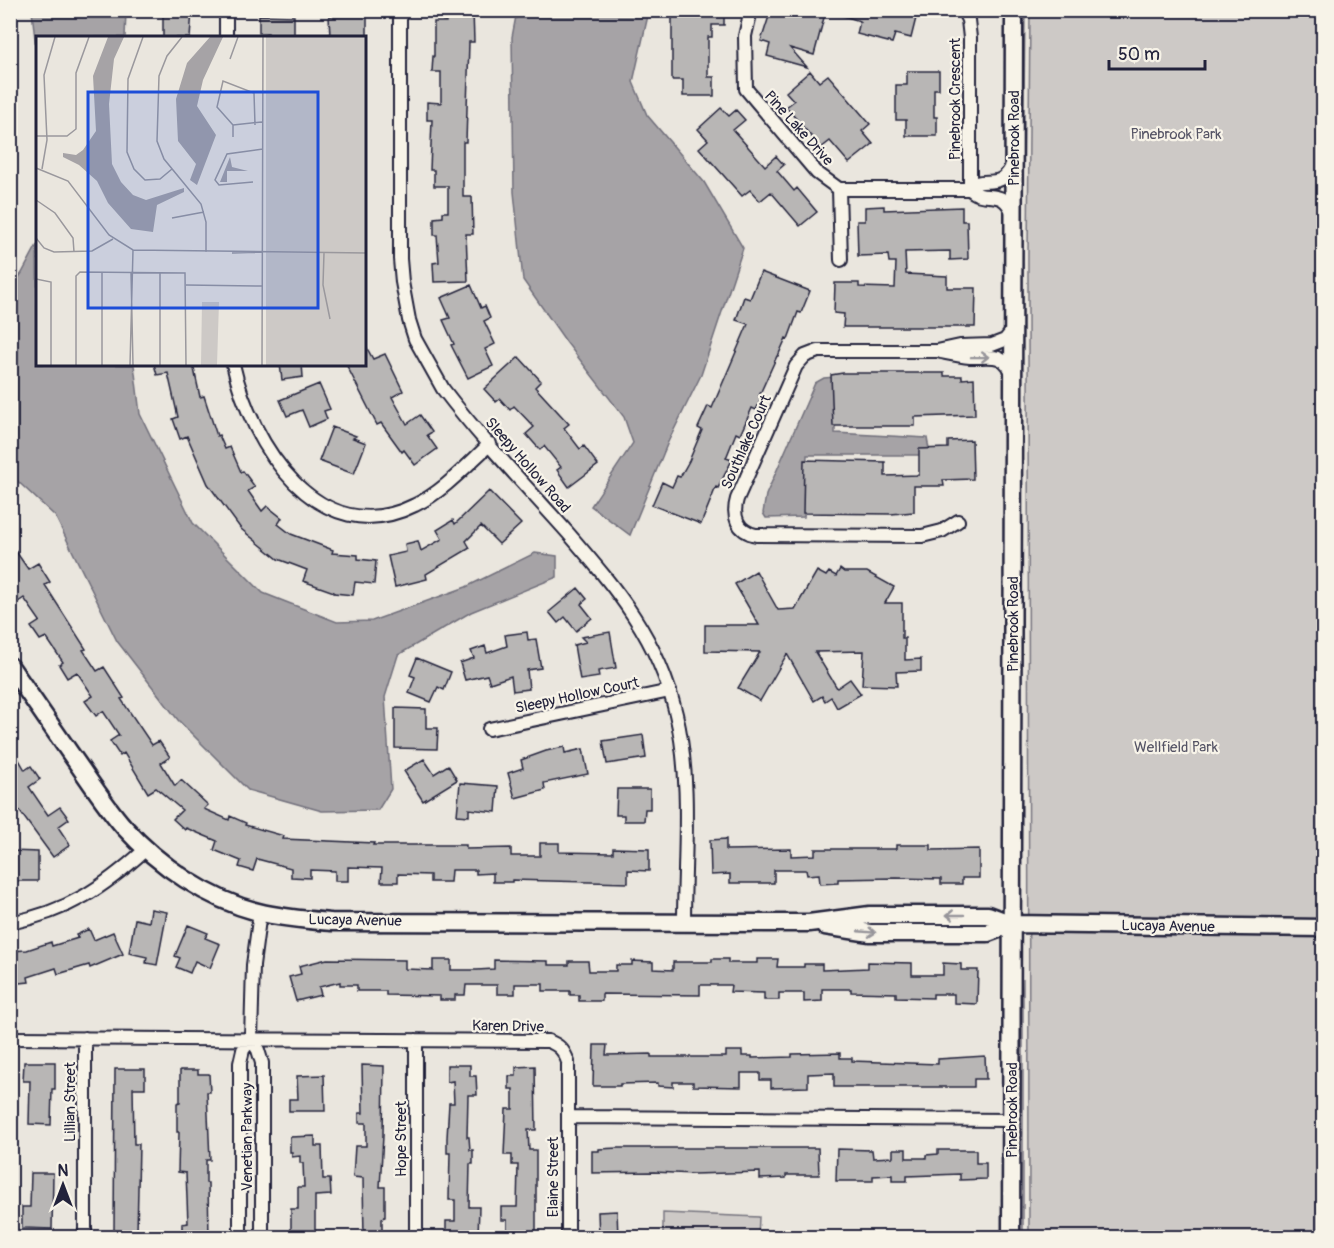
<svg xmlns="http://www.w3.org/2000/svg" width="1334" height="1248" font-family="Pangolin,sans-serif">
<rect width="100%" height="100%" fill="#eae6de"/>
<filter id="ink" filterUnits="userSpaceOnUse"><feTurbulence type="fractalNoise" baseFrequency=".0167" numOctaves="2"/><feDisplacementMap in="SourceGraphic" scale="12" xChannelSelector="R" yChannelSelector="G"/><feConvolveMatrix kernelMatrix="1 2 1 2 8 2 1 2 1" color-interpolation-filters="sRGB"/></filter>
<g filter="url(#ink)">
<path fill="#cdc9c6" stroke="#787680" stroke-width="1.5" d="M1021,11H1025L1023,197Z
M1030,11H1323V1237H1029L1028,257Z
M1023,979V1237L1018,1238V1204Z
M663,1213L759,1217L758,1237H663Z"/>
<path fill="#a6a3a6" stroke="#716f7b" stroke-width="1.5" d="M32,11H126L125,37L38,38L37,59Z
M517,11H649L633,82L647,115L704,182L743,248L701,375L668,442L630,535L591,506L633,443L624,417L567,343L523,280L514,192L512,37Z
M37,245L38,364L134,365L140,414L193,523L263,593L337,622L372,621L466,587L535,553L557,556V577L471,612L398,655L385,697L391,789L378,810L322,811L248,790L178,720L117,641L55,516L11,475V288L22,273Z
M835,377V433L927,438L930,455H807L804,517L766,518L763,513L766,495L815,383L824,378Z"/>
<path fill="#b8b6b5" stroke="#22223b" stroke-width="1.5" d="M163,10H192L190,38H163Z
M683,10L724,12V25H712V37H708V77H714V96H683V80H672V16H683Z
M771,10H826L814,55L790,48L807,67L767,56L770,44L761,41Z
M835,10H918L911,38L895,34L892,43L857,34L860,21L834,13Z
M473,11L474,42H469L466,142H463V197H472L473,234H466L468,281L434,282L433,263L439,262L437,235H434V218L443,217V212H448V186H434V170H430L432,120H427V102L441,103V72H432L433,56H434V22H446V12Z
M259,15L294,16V38H268V33H259Z
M367,15V38L330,36L329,16Z
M810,71L819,82L828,75L870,124L862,131L873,144L849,163L830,141L821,148L786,107L794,101L786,92Z
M907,71H939V89H934V117H937V136H906V120H896V85H907Z
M721,108L729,116L736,110L745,120L733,130L765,166L776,156L784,165L777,171L794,191L797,188L817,212L800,226L771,192L760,201L750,190L742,196L699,148L708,140L698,129Z
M884,206V210L962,207V221H967L968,259L950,260V251L905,252L906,274L947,276V288H976L975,327H843L844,314L834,313L835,283H859V287L895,288L896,262H889L888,255L858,256L857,221H865V207Z
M761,272L810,291L801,313L798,312L788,339L786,338L778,356H777L759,396L762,397L756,410L752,408L740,435L736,433L726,458L732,460L718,488L716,487L701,524L652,505L662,482L672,487L677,476L680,477L689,461L702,430L698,428L708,406L712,408L748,324L736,320L744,297L750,299Z
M471,285L481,308L485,306L490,318L484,321L495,344L485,349L493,366L468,378L451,345L454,344L443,320L450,318L441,298Z
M364,343L373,359L385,354L403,391L392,397L407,424L420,415L432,432L427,435L437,449L415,465L404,450L402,452L381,423L377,425L346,364H364Z
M519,357L541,381L535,387L569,424L564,428L580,449L584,446L598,465L569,487L557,470L561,467L544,446L540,450L526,434L534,427L514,406L510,410L500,399L496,402L484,389Z
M154,364H193L200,397L204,396L217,436L219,435L225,449L230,447L241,472L243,471L255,487L248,491L262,511L267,506L282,518L278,524L291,534L333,550L332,553L358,555V559L376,561L374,584L355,582L353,595L334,593V592L303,581L307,570L278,559L241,529L208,484L187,436L180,439L173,419L178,417L168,373L157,375Z
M280,364H302L303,377L282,380Z
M843,373H944V376H962V379L974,378L975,415L915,417V426H833L831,375Z
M319,384L330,409L324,411L327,419L309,427L302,410L287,416L280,400Z
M332,427L356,436L353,438L366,443L354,474L319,461Z
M972,440L973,479L943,480L944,486H914V512L891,514L803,513L804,460L885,462V476L919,475V449L948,448V441Z
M489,491L521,524L499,544L481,526L466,541L470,548L426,574L427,579L395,587L388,556L406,552L405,544L418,541L421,551L442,539L437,530L453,520L455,524Z
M10,543L28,569L38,563L50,582L45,585L86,649L83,650L97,671L104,667L124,698L121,699L152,745L159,741L170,757L161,763L175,786L181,780L208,805L204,809L229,820L230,816L246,823L245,825L284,836L283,839L374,843L373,845H466V849L511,848V856H540V843H559V852L613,853V848L649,849V871L628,870V883L512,880V882H493V873L476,874V870H451L450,882H430V875L398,874V882H381L382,868L348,867V881H335V871L310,870V878L291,877V868L257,859L253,871L239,867L241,861L214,850L217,841L186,828L185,830L173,819L182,810L156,788L148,793L124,753L120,756L110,741L119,735L103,711L96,716L85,701L93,696L77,672L67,678L59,665L63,662L46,637L40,640L31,627L40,621L24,598L15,604L10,597Z
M840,569L844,572H867L894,587L885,603H902V638H905V660L921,659V671L896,672L897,686L862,685L864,651L815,652L837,688L850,679L861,694L837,708L831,697L825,701L822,696L814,701L787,654L760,701L738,688L760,652L705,651V625H759L735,584L756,571L778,610L795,609L817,571L826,576L829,572L836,576Z
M578,588L587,599L581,604L592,618L576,631L565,617L558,623L549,612Z
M527,632L528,640L536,639L541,668L527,670L529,689L513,691L511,676L490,683L487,675L465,680L460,663L474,658L471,651L485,646L487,653L507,646L505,635Z
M610,632L616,668L598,671L599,677L580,680L574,645L586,642L581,637Z
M417,658L451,672L444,690L438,687L431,702L409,693L415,677L410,675Z
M395,708L426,709V728H438L437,749L395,748Z
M643,735L646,758L607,764L603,741Z
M10,744L25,770L31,766L40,779L29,787L48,815L60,807L69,819L58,827L70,845L53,857L10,798Z
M564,747L565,753L583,749L588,774L544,783L545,790L515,798L508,773L523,768L521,760L546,751Z
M424,759L434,774L448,765L457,780L423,801L404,771Z
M460,783L498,786L496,812L469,809V816L457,815Z
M617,789H650V809H645L644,821H624V815H616Z
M726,839V850L791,849V856L815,855V849H896V845H931V850L979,849V878H962V884H941V879L896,878L838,879V883L820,884L819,874L807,875L806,870H774V883H730V874L711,875L710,840Z
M10,851L38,852V881H10Z
M151,909L167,912L157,965L146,963L147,957L129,953L135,919L149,922Z
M188,925L208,933L205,938L220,944L210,968L195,961L190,973L176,967L180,958L175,956Z
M89,929L94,940L113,932L123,954L90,968L89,965L58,974L56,968L28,977L29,982L10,984V951L27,950L51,942L52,946L78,938L76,935Z
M327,959L405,960V969L433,970V960H451V970H477L494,969V960L548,961V965H569V961H588L589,971H616V965H632V961L653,962V969L673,970V962H712V959H728V963H757V959H778L777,967H804V964H822V970L868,968V962L912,963V975H943V963L961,964V970H978L977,1004L954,1003V994H933V998L896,997V993L851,992V989H822V1001L804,1002V993H779V1000H764V993L730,992L731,985H700V995L602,994V1001H579V995H570V991H543V984H515V994H497V985H466L465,995H455V1000H440V996L386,995V991H357V985H340V982L319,987L321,995L296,1001L289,977L301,974L299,966Z
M594,1045H607L606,1055L651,1054V1057H726V1051H742V1056H752V1058L792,1057V1054L840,1053V1058H852V1061L938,1064V1059L985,1056L986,1079H974V1087H834V1073L808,1074V1087L771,1088V1080H760V1073H741V1087L693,1086V1082H673V1087L658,1086V1083L620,1084V1086H593Z
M24,1062H55V1089H52L51,1125L29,1124L30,1081H23Z
M362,1065L384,1066L383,1136L380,1187H385V1217L382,1218V1238H364L363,1178L353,1177L355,1146H366V1123H359V1113H363Z
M447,1065H470V1076H476L477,1095H468L467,1137H469L470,1150H473V1164H470L469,1207H479L478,1235H446V1221H455V1200H449L450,1153H447V1138L449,1103H454L453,1081L447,1082Z
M535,1066L536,1130H528L529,1150H536V1235H507V1220H501V1207H517L518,1165H512V1155H504L506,1109H513V1089H509V1076H516V1067Z
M115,1069H145V1088H133L134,1144H139L137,1233L114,1234Z
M180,1070H198V1074H209L210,1092H207L210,1160H206V1183H208L209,1238H182V1224L188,1223L186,1173L178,1172L179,1132H177V1103L180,1102Z
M324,1075L325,1111H289V1099H298L297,1076Z
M315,1136V1146H322L323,1179H330L331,1195L315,1196V1231H291V1209H298V1187H304L303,1163H300V1156L292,1157V1152H290V1137Z
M618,1148H818L819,1175H786V1178L760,1179V1172L694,1174L654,1172L592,1173V1151H599V1149Z
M837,1149L872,1150L873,1158L893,1157V1149H906V1158H926V1155L938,1154V1150H976V1163H986V1179L960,1180V1174L907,1176V1181H892V1175L873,1176V1181H836Z
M31,1173H53L52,1229L22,1228V1207H30Z
M617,1211L618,1238H599L598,1212Z"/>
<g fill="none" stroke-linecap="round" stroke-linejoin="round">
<g stroke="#22223b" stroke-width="16">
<path id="street" d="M400,10V259L402,282L409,320L415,339L443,389C481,439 526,486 568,533C618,591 658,638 676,714C692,780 684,855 684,923
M751,10L745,36L746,89L817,173L839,189L841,260
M963,10L968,20L970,38V189
M226,38V10
M839,189H970C984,204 1002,185 1013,214
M970,189C980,172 1001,195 1013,163
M941,352C951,354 960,356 970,357C990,358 1004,351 1013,375
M233,364C251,445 319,553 415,505C443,492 467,465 490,444
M958,521L942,531L922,536L756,535C737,531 732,516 737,499L796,366L805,356L818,351H937L960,346L992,345L1005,340L1013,330
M489,729L670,691
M10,923C69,911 103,888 146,849
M10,1038L548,1041C559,1045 564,1050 568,1062V1238
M85,1038V1238
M251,1039L258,1050L262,1063V1238
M416,1040V1238
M568,1117L1012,1120
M240,1238V1063L243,1050L251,1039L253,965L260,912"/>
</g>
<g stroke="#22223b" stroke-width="21">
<path id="secondary" d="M10,666C30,695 50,724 70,753C88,778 104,804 124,827C159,866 208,899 258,912C282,918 307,920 331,922L809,923L870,915H988L1012,924L1324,928
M825,926L870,933H988L1012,924
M1011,1238L1014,10"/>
</g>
<use href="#street" stroke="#f7f3e8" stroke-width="12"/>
<use href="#secondary" stroke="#f7f3e8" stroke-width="16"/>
</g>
<defs><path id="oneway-shaft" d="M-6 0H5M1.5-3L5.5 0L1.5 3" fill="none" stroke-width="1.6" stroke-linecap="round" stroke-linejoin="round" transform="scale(1.5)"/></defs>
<g stroke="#97959a">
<use href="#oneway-shaft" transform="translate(980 357) rotate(-1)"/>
<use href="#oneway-shaft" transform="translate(955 915) rotate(180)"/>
<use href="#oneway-shaft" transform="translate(867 932) rotate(5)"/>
</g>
</g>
<g text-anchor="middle" stroke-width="4.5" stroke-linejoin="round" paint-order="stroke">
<g font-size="15" fill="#22223b" stroke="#f7f3e8">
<text transform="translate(955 99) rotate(-90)" y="5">Pinebrook Crescent</text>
<text transform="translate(799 128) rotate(48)" y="5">Pine Lake Drive</text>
<text transform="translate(1014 138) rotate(-90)" y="5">Pinebrook Road</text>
<text transform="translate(746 442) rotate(-66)" y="5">Southlake Court</text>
<text transform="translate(528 465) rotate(49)" y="5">Sleepy Hollow Road</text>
<text transform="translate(1013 624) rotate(-90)" y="5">Pinebrook Road</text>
<text transform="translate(577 695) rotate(-12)" y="5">Sleepy Hollow Court</text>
<text transform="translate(355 920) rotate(1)" y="5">Lucaya Avenue</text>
<text transform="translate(1168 926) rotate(1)" y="5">Lucaya Avenue</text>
<text transform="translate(508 1026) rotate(1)" y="5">Karen Drive</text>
<text transform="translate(70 1102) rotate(-90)" y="5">Lillian Street</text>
<text transform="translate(1012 1110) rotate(-90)" y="5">Pinebrook Road</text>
<text transform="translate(247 1137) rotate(-90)" y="5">Venetian Parkway</text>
<text transform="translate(401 1139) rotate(-90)" y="5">Hope Street</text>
<text transform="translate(553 1177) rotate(-90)" y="5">Elaine Street</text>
</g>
<g font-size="15" fill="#555465" stroke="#f7f3e8">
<text x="1176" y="139">Pinebrook Park</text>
<text x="1176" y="752">Wellfield Park</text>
</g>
</g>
<g transform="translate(36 36)">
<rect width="330" height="330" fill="#eae6de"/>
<path d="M230,1H330V329H230ZM166,266H183L181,329H165Z" fill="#cdc9c6"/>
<path d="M72,1H88L78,23L73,68L76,128L85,146L97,159L110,164L148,152V156L121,169L117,196L95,193L72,167L61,145L43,129L27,121V117L40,119L47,114L60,95L57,40ZM174,1H187L167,44L161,70L180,99L161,149L154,144L160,128L142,105L140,63L151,27ZM194,121L196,131L212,135H191V146H184Z" fill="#a6a3a6"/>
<path fill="none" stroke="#9a989d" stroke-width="1.5" d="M107,1L92,43L91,116L98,133L109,144L124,143L136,133M146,1L131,20L123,40L121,105L128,123L165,168L170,186V216M194,23L202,1M197,89L226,86M0,100H31L40,93V37L53,1M197,101V89L181,71L187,45L218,57L219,89M0,132L32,145L73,199L97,214L330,217M6,133L11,104L8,39L19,1M217,146L183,149L179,144L191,118L227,113M0,164L19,177L37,202L38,216M136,182L168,176M0,202L8,212L18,216L56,215L77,203M196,217L226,216M288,217L287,249L294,283M66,236V329M95,236L97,329M124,236V329M0,243L15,246V329M150,249L226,250M40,329V240L44,236L149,237L150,329M94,329L97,214M226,329L227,1"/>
<path fill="#1d4ed8" fill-opacity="0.15" stroke="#1d4ed8" stroke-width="3" d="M52,56H282V272H52Z"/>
<rect width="330" height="330" fill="none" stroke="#22223b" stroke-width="3"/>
</g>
<rect width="1334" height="1248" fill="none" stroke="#f7f3e8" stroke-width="36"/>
<rect x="18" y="18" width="1298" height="1212" fill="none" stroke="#22223b" stroke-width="2" filter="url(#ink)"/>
<g transform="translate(63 1185)" stroke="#f7f3e8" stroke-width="4.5" paint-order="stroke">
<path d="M0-4.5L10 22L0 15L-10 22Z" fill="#22223b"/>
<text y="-9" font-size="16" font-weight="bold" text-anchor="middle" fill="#22223b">N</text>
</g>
<path d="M1109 60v9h96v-9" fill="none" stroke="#22223b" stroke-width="3"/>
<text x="1118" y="60" font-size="18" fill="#22223b" stroke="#f7f3e8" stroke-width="4.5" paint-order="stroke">50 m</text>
</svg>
